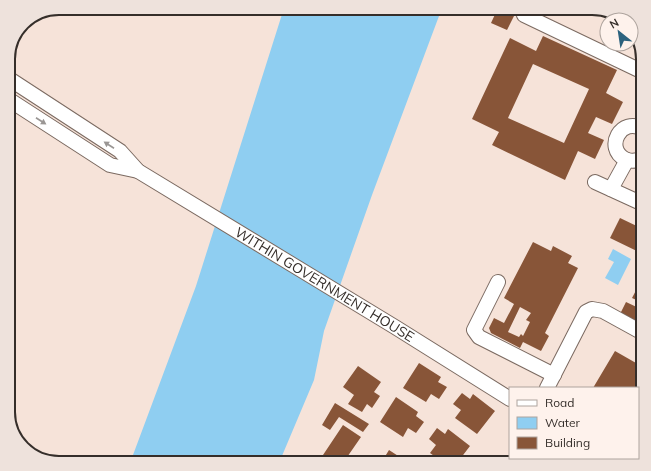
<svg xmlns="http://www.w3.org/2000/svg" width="651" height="471" font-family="Mulish,sans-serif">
<rect width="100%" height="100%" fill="#f6e3d9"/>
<path fill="#8fcef1" d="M284,8H442L372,195L324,331L314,380L279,463H130L196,286Z
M613,249L631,259L618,285L605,278L614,262L608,259Z"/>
<path fill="#885538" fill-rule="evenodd" d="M498,8H518L507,30L491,23Z
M597,10L613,15L611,18Z
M543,36L617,70L606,93L623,102L612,124L596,117L588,133L604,140L595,159L578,151L565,180L492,145L499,132L472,119L510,38L536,51ZM533,64L589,89L564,143L508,118Z
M620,218L643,229V254L610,238Z
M533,242L551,251L553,246L572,256L568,263L578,268L545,333L549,336L541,351L523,342L520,348L491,333L489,328L494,318L504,323L514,304L504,298ZM520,307L531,313L526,320L530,322L523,336L521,334L519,337L508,332Z
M643,277V303L632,298Z
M626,302L643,310V327L619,316Z
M615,351L643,367V403L638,412V388H593Z
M419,363L441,377L438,382L447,387L439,399L431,394L426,402L403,388Z
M358,366L381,382L374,392L380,396L372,408L367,404L362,412L348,404L354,395L343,387Z
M462,393L470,399L473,394L495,411L477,434L455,418L461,410L453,404Z
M396,397L418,412L416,416L424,422L416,433L408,428L403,437L380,422Z
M335,403L369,424L363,432L339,417L330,430L322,425Z
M343,425L361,437L343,463H335L323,455Z
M437,428L445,434L448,429L470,446L457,463H444L430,453L436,445L429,439Z
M389,450L409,463H381Z"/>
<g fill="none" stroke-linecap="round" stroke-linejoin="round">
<g stroke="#7b6a61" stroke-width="16">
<g id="minor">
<path d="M524,15L643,72"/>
<path id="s1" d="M8,78L120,151L138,171L395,327L510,399"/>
<path d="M8,99L110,165L138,171"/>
<path d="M643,129C621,116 604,148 625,159C631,162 637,161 643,158"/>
<path d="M595,182L643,204"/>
<path d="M611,189L627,160"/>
<path d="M498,282L474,330L479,337L554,375"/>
<path d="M547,388L586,312L592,309L603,311L643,333"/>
<path d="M602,458L605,460"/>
<path d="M519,463L522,458"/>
</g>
</g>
<use href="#minor" stroke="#fff" stroke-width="14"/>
</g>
<defs><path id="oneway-solid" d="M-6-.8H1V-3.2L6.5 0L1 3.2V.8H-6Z"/></defs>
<g fill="#9a9694">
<use href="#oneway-solid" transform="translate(41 121) rotate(33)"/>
<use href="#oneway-solid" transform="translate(109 145) rotate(-147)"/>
</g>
<g text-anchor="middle" stroke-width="4" stroke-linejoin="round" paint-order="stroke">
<g font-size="14" fill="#352e2a" stroke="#fef2ec">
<text dy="5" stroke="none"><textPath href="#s1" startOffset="379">WITHIN GOVERNMENT HOUSE</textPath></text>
</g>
</g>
<path d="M0 0H651V471H0ZM59 15H592A44 44 0 0 1 636 59V412A44 44 0 0 1 592 456H59A44 44 0 0 1 15 412V59A44 44 0 0 1 59 15Z" fill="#eee2dc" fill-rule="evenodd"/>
<path fill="none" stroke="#352e2a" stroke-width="2" d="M59 15H592A44 44 0 0 1 636 59V412A44 44 0 0 1 592 456H59A44 44 0 0 1 15 412V59A44 44 0 0 1 59 15Z"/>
<rect x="509" y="387" width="130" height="72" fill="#fef2ec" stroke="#aea49e"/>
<rect x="517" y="400" width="20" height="6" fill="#ffffff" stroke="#aea49e"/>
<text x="545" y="407" font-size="12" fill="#352e2a">Road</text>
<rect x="517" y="417" width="20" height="12" fill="#8fcef1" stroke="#aea49e"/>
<text x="545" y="427" font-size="12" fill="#352e2a">Water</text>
<rect x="517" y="437" width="20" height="12" fill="#885538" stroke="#aea49e"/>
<text x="545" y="447" font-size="12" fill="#352e2a">Building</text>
<g transform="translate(619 32) rotate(330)"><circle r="19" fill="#fef2ec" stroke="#aea49e"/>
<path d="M0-3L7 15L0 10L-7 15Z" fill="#2c627e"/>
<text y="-6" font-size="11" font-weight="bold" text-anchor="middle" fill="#352e2a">N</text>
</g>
</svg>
